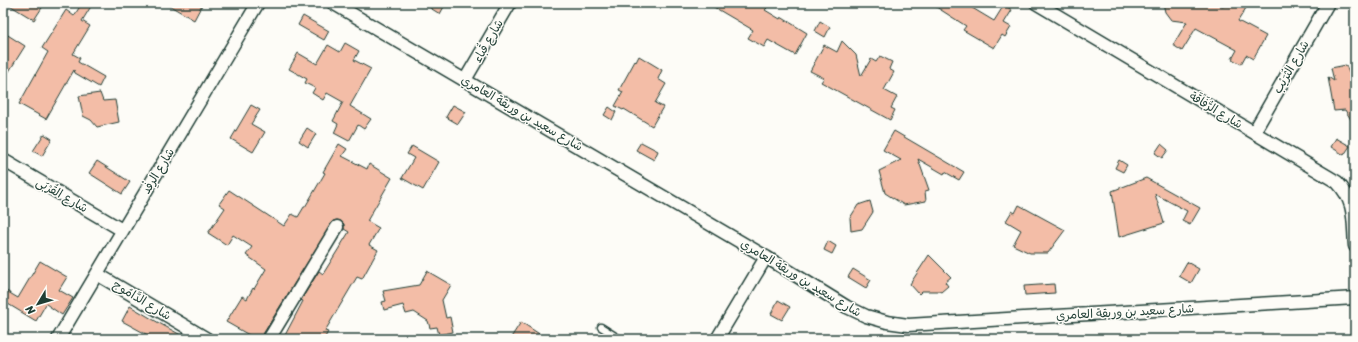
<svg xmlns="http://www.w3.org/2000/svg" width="1358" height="342" font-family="Sriracha,'Playpen Sans Arabic',sans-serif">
<rect width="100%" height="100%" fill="#fdfcf7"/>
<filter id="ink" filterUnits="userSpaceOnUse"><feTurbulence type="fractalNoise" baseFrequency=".025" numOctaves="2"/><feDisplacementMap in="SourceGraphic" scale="8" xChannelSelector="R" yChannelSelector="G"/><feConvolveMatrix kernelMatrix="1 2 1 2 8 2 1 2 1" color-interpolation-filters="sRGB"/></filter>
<g filter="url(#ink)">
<path fill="#f3bda7" stroke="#1f3d34" d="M6,3H45L34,20Z
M82,3H93L82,21L90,26L73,54L80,58L78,62L104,77L99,87L75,73L74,70L46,119L19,104L48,52L42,48L66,10L74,16Z
M165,3H203L194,20Z
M422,3H446L440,14Z
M707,3H758L767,8L765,10L780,19L781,17L807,33L795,55L768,40L764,47L748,38L753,30Z
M930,3H971L969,6L994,21L1004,5L1012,10L1004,23L1011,27L1005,37L1002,35L994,48L963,30L966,26Z
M1163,3H1217L1223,7L1225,3H1237L1246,8L1238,21L1266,36L1253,59L1246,55L1241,64L1232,59L1237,50L1196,28L1182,51L1173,45L1187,22L1171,20L1165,12Z
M303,16L329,31L324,40L298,25Z
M820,21L830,27L825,37L815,31Z
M3,32L25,46L3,81Z
M842,41L856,55L861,76L871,59L876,62L880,56L892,62L889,69L894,72L884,90L897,97L891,108L895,110L890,120L821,82L824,78L810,71L824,45L837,52Z
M345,43L359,51L354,60L371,69L350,106L371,119L364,129L358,125L349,141L334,133L338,124L333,121L343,102L327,93L323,100L312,93L315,88L305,83L307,79L289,69L298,53L317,64L328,45L340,52Z
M639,56L662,70L658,79L666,84L655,103L663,107L652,126L624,109L623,110L615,106L623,92L619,90L635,61L636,62Z
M1346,65L1349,73L1352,72L1355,77V126L1345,110L1334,111L1328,77L1334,81L1331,68Z
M100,93L103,101L115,100L119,122L97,127L91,120L83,116L79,96Z
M251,105L260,110L251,124L265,132L253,152L231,139Z
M453,105L466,112L458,124L446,117Z
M609,107L616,112L612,120L604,115Z
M307,128L316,134L308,147L299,141Z
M894,131L964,172L959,180L945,172L944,174L918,159L929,190L925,191L926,201L904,205L885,193L879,171L901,160L883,150Z
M44,134L52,139L42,156L33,151Z
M1336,138L1350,146L1344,155L1331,147Z
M641,142L658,151L654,160L636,150Z
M339,144L347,149L342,156L367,169L369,164L392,178L367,221L379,228L369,245L378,250L362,279L357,277L325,331L328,332L324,339H283L303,301L301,300L319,271L323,274L349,232L344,229V224L341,221L337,220L333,221L260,339H256L226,322L242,296L247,299L253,288L254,289L266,269L246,255L252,247L233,235L227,245L208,233L225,208L219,204L229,190L284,226L292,214L298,217L304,207H305L325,173L323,172Z
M1161,144L1168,150L1162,158L1155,153Z
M412,146L439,162L423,190L402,178L414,158L407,154Z
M1119,160L1127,165L1123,172L1115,168Z
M97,161L130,182L122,194L89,173Z
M1146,178L1200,208L1190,225L1182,221L1187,211L1155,194L1164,223L1119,237L1112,191Z
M870,201L873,212L862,229L851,231L850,218L858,205Z
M1019,205L1065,230L1048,253H1030L1013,245L1021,230L1006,221L1012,211L1015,213Z
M828,241L836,246L832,254L824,250Z
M929,255L951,277L945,282L948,286L941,292L939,291H922L919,294L910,284Z
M40,261L67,277L59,290L73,298L62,315L46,304L36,321L3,301V289L18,298Z
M1187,262L1199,269L1191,283L1179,276Z
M853,269L871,280L866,288L848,277Z
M427,271L451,285L442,300L446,318L450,317L453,332L439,335L437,327L430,328L428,321L414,312L406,314L403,305L384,310L382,302L386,301L383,291L419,285Z
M1054,284L1055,293L1025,295L1024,286Z
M778,300L790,307L782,320L771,314Z
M130,306L159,323L188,339H155L122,321Z
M521,322L547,339H510Z"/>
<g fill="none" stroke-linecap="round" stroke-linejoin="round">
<g stroke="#1f3d34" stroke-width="9">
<path id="service" d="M601,327L620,339"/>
</g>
<g stroke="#1f3d34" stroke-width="15">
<path id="minor" d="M333,3L766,257L847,307L866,316L887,322L908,325L1355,298
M1036,3L1337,182C1356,202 1353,220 1355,246
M465,80L510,3
M1254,132L1328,3
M3,160L122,230
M97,274L207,339
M58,339L258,3
M269,339L337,227
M717,339L766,257"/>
</g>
<use href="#service" stroke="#fdfcf7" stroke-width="6"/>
<use href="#minor" stroke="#fdfcf7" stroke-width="12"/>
</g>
</g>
<g text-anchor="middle" stroke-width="3" stroke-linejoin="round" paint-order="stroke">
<g font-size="12" fill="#1f3d34" stroke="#fdfcf7">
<text transform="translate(488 41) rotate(-60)" y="4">شارع قُباء</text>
<text transform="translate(1291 67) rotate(-60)" y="4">شارع الثُرَيْب</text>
<text transform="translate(1216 110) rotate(31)" y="4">شارع الرُّفَاقَة</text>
<text transform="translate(522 113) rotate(30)" y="4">شارع سعيد بن وريقة العامري</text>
<text transform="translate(158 171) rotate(-59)" y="4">شارع الرِفْد</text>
<text transform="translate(62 195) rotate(30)" y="4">شارع القُرْبَى</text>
<text transform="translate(801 278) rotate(31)" y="4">شارع سعيد بن وريقة العامري</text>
<text transform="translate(142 300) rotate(31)" y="4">شارع الدَّامُوج</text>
<text transform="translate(1125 312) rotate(-3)" y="4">شارع سعيد بن وريقة العامري</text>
</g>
</g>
<rect width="1358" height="342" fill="none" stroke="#fdfcf7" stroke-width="16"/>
<rect x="8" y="8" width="1342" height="326" fill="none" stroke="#1f3d34" stroke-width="1.5" filter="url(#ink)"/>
<g transform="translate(38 304) rotate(232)" stroke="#fdfcf7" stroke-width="3" paint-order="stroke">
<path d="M0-3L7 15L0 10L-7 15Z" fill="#1f3d34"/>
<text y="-6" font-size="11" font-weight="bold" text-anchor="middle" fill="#1f3d34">N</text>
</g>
</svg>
